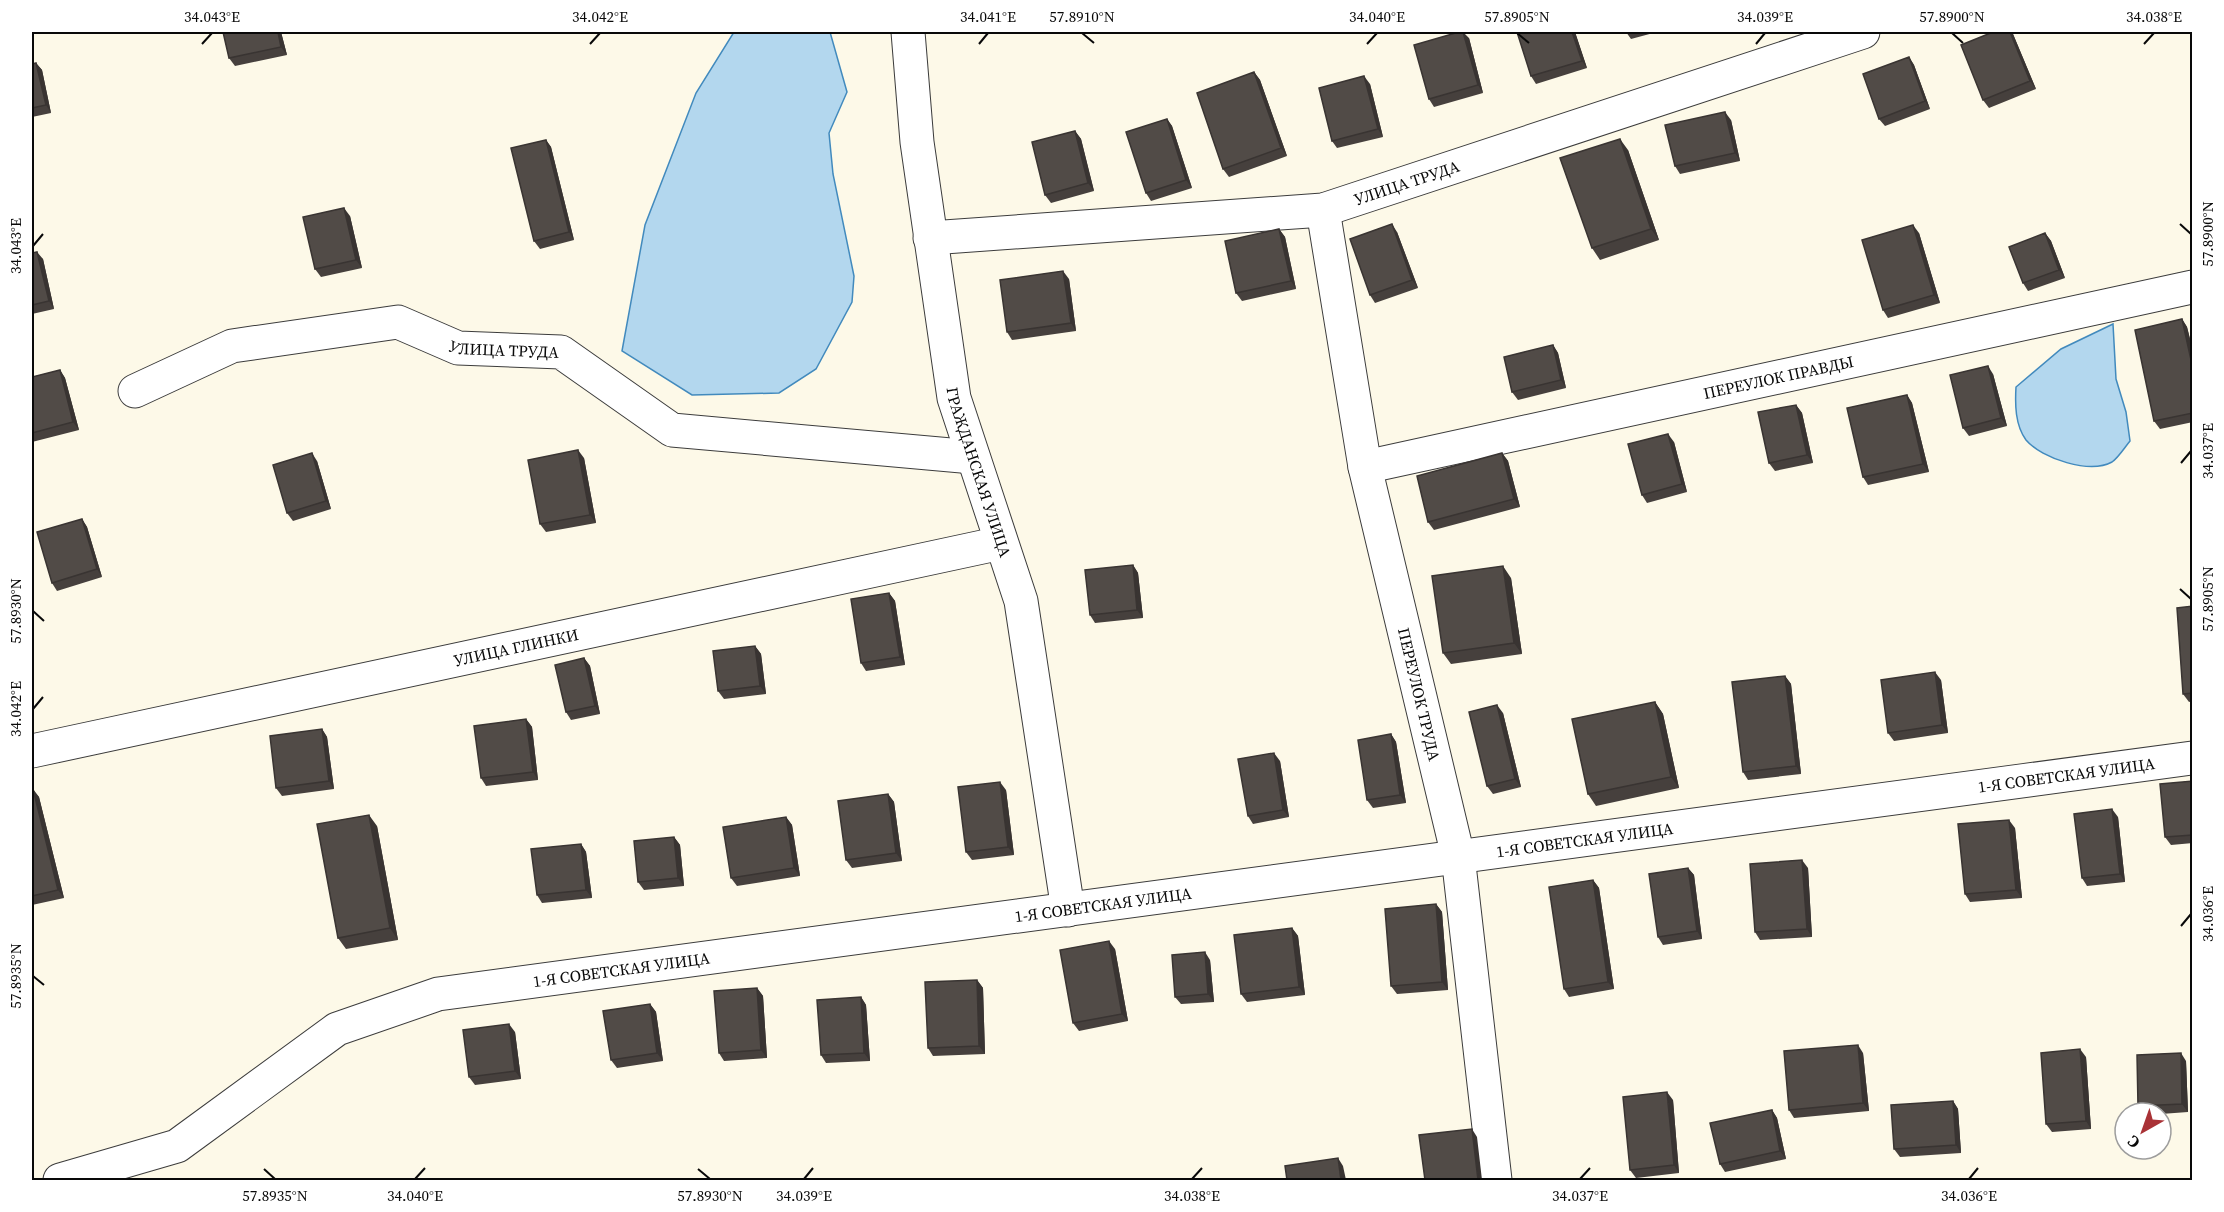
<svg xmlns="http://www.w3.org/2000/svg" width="2224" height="1212" font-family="'Source Serif 4',serif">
<rect width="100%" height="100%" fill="#fdf9e8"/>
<path fill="#b3d7ee" stroke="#428abd" stroke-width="1.5" d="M734,32H830L847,92L829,133L833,174L854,276L852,302L816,369L779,393L692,395L622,351L645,225L696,93Z
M2113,324L2116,379L2126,412L2130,441C2125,447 2118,458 2112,462C2090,474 2042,459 2026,440C2015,425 2015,404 2016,387L2061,349Z"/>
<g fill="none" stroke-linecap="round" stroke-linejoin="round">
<g stroke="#3c3c3c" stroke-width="35">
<g id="street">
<path id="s1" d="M908,32L917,142L954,398L1021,601L1068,910"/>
<path id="s2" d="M1323,210L1365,467L1458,856L1495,1180"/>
<path id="s3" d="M930,238L1323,210L1863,32"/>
<path id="s4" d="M135,391L232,346L398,322L458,348L561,352L672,430L973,457"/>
<path id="s5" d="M1365,467L2192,287"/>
<path id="s6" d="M32,751L1001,543"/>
<path id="s7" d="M60,1180L177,1146L337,1029L438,994L2192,758"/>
</g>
</g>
<use href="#street" stroke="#fff" stroke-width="33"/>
</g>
<path fill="#46403d" d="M223,32H281L287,55L235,66L229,58Z
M1517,32H1575L1587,68L1536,84L1531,76Z
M1626,32H1657L1631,39Z
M2013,34L2036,89L1989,108L1983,100Z
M1469,38L1483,93L1434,107L1429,99Z
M1909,57L1914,65L1930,109L1885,126L1879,119Z
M36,63L42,70L51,113L32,117V64Z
M1254,72L1260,80L1287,156L1229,177L1223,169Z
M1370,84L1383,137L1337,148L1332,141Z
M1167,119L1172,126L1192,188L1151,201L1146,193Z
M1731,120L1740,161L1680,174L1675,166Z
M1075,131L1081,139L1094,191L1051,203L1045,195Z
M546,140L551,147L574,240L540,249L534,241Z
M1628,150L1659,240L1600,260L1592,248Z
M350,216L362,268L321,277L315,269Z
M1279,229L1285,237L1296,289L1242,301L1236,293Z
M1397,232L1418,288L1375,303L1370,295Z
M1919,233L1940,303L1888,318L1883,310Z
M2045,233L2051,241L2065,278L2028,291L2023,283Z
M32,253L43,259L54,309L32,314Z
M1069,279L1076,331L1012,340L1007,332Z
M2182,319L2187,327L2193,351V422L2160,429L2154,421Z
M1553,345L1558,353L1566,388L1518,400L1512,392Z
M60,370L65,378L79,430L32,442V377Z
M1993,374L2007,426L1969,436L1963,428Z
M1907,395L1912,403L1929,472L1868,485L1863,477Z
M1796,405L1802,413L1813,463L1775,471L1769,463Z
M1674,442L1687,492L1647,503L1642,495Z
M1502,453L1508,461L1520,507L1434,530L1428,522Z
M584,458L596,523L546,532L540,524Z
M317,461L331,509L293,521L287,513Z
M82,519L87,527L102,577L57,591L52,583Z
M1133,565L1138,573L1143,618L1095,623L1090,615Z
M1511,578L1522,654L1451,664L1443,653Z
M889,593L895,601L905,665L866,671L861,663Z
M2193,606V701L2189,702L2183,694Z
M755,646L761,654L766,694L724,699L718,691Z
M584,658L590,666L600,714L571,720L566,712Z
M1785,676L1791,684L1801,774L1748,780L1743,772Z
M1941,680L1948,733L1894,741L1888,733Z
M1655,702L1663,714L1679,788L1596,806L1588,794Z
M1503,713L1521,787L1493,794L1487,786Z
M526,719L532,727L538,780L486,786L481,778Z
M322,729L327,737L334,789L282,796L276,788Z
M1391,734L1396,742L1406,803L1373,808L1367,800Z
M1280,761L1289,817L1253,824L1248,816Z
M2193,781V843L2171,845L2165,837Z
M32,789L39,797L64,898L32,905Z
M1006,790L1014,855L972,860L966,852Z
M888,794L894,802L902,861L852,868L846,860Z
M786,817L792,825L800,876L737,886L731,878Z
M2118,817L2125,882L2087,886L2082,878Z
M377,826L398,940L346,949L338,938Z
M2015,828L2022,898L1970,902L1965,894Z
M674,837L680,845L684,886L644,890L638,882Z
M581,844L586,852L592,898L542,903L537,895Z
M1688,868L1694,875L1702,939L1663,945L1658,937Z
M1808,868L1812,937L1760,940L1755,932Z
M1593,880L1599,888L1614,989L1569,997L1564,989Z
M1436,904L1442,912L1448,990L1397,994L1391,986Z
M1292,928L1298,936L1305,995L1247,1002L1241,994Z
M1115,949L1128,1021L1079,1031L1073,1023Z
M1210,960L1214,1002L1181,1004L1175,997Z
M977,980L983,988L985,1054L933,1056L928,1048Z
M757,988L763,996L767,1058L724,1061L719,1053Z
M861,997L866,1005L870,1061L826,1063L821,1055Z
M650,1004L656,1012L663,1061L617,1068L611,1060Z
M515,1032L521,1079L475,1085L469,1077Z
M1863,1053L1869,1111L1794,1118L1789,1110Z
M2086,1057L2091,1129L2052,1132L2046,1124Z
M2186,1061L2188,1112L2161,1114L2142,1113L2138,1106Z
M1673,1100L1679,1173L1636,1178L1630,1170Z
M1953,1101L1958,1109L1961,1153L1900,1157L1894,1149Z
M1772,1110L1777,1118L1786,1159L1725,1172L1720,1164Z"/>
<path fill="#393432" d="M278,32H281L287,55L281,47Z
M1463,32L1469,38L1483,93L1478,85Z
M1572,32H1575L1587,68L1582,61Z
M2010,32H2012L2013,34L2036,89L2030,81Z
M1909,57L1914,65L1930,109L1925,101Z
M36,63L42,70L51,113L46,105Z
M1254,72L1260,80L1287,156L1281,148Z
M1364,76L1370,84L1383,137L1378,129Z
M1725,112L1731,120L1740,161L1735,153Z
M1167,119L1172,126L1192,188L1186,180Z
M1075,131L1081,139L1094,191L1088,183Z
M1620,139L1628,150L1659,240L1651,229Z
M546,140L551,147L574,240L569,232Z
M344,208L350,216L362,268L356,260Z
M1392,224L1397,232L1418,288L1412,280Z
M1913,225L1919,233L1940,303L1934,295Z
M1279,229L1285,237L1296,289L1291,281Z
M2045,233L2051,241L2065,278L2059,270Z
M37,252L43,259L54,309L49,301Z
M1063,271L1069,279L1076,331L1071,323Z
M2182,319L2187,327L2193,351V369Z
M1553,345L1558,353L1566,388L1561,380Z
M1988,366L1993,374L2007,426L2001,418Z
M60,370L65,378L79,430L73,422Z
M1907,395L1912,403L1929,472L1923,464Z
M1796,405L1802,413L1813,463L1807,455Z
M1668,434L1674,442L1687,492L1682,484Z
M578,450L584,458L596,523L590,515Z
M312,453L317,461L331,509L326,501Z
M1502,453L1508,461L1520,507L1514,499Z
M82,519L87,527L102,577L97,569Z
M1133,565L1138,573L1143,618L1137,610Z
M1503,566L1511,578L1522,654L1514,643Z
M889,593L895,601L905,665L900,657Z
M755,646L761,654L766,694L760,686Z
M584,658L590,666L600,714L595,706Z
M1935,672L1941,680L1948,733L1942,725Z
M1785,676L1791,684L1801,774L1796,766Z
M1655,702L1663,714L1679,788L1671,777Z
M1497,705L1503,713L1521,787L1515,779Z
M526,719L532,727L538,780L533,772Z
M322,729L327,737L334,789L329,781Z
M1391,734L1396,742L1406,803L1400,795Z
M1274,753L1280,761L1289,817L1283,810Z
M1000,782L1006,790L1014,855L1008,847Z
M33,789L39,797L64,898L58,890Z
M888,794L894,802L902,861L896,853Z
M2112,809L2118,817L2125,882L2120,874Z
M369,815L377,826L398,940L390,928Z
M786,817L792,825L800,876L794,868Z
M2009,820L2015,828L2022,898L2016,890Z
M674,837L680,845L684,886L678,878Z
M581,844L586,852L592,898L586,890Z
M1802,860L1808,868L1812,937L1807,929Z
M1688,868L1694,875L1702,939L1697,931Z
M1593,880L1599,888L1614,989L1608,982Z
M1436,904L1442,912L1448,990L1442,982Z
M1292,928L1298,936L1305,995L1299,987Z
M1109,941L1115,949L1128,1021L1122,1014Z
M1205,952L1210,960L1214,1002L1208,994Z
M977,980L983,988L985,1054L979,1046Z
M757,988L763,996L767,1058L761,1050Z
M861,997L866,1005L870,1061L864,1053Z
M650,1004L656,1012L663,1061L657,1053Z
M509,1024L515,1032L521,1079L515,1071Z
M1858,1045L1863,1053L1869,1111L1863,1103Z
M2080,1049L2086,1057L2091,1129L2086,1121Z
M2181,1053L2186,1061L2188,1112L2182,1104Z
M1667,1092L1673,1100L1679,1173L1674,1165Z
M1953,1101L1958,1109L1961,1153L1956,1145Z
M1772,1110L1777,1118L1786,1159L1780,1151Z
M1472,1129L1477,1137L1482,1180H1478Z
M1338,1158L1343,1166L1346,1180H1341Z"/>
<path fill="#514b47" stroke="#393432" stroke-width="1.5" d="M223,32H278L281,47L229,58Z
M1459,32H1463L1478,85L1429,99L1414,45Z
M1517,32H1572L1582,61L1531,76Z
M1993,32H2010L2030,81L1983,100L1961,45Z
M1909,57L1925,101L1879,119L1863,74Z
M36,63L46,105L32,108V64Z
M1254,72L1281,148L1223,169L1197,93Z
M1364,76L1378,129L1332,141L1319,88Z
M1725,112L1735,153L1675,166L1665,125Z
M1167,119L1186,180L1146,193L1126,132Z
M1075,131L1088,183L1045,195L1032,142Z
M1620,139L1651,229L1592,248L1560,158Z
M546,140L569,232L534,241L511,148Z
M344,208L356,260L315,269L303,217Z
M1392,224L1412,280L1370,295L1350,239Z
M1913,225L1934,295L1883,310L1862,240Z
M1279,229L1291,281L1236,293L1225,241Z
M2045,233L2059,270L2023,283L2009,247Z
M37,252L49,301L32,305V253Z
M1063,271L1071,323L1007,332L1000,280Z
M2182,319L2193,369V413L2154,421L2135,330Z
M1553,345L1561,380L1512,392L1504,357Z
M1988,366L2001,418L1963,428L1950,375Z
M60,370L73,422L32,433V377Z
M1907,395L1923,464L1863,477L1847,408Z
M1796,405L1807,455L1769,463L1758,412Z
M1668,434L1682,484L1642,495L1628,444Z
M578,450L590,515L540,524L528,460Z
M312,453L326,501L287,513L273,465Z
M1502,453L1514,499L1428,522L1417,476Z
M82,519L97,569L52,583L37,532Z
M1133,565L1137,610L1090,615L1085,570Z
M1503,566L1514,643L1443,653L1432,576Z
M889,593L900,657L861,663L851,599Z
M2193,606V693L2183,694L2177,608Z
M755,646L760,686L718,691L713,651Z
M584,658L595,706L566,712L555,665Z
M1935,672L1942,725L1888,733L1881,680Z
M1785,676L1796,766L1743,772L1732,682Z
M1655,702L1671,777L1588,794L1572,719Z
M1497,705L1515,779L1487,786L1469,712Z
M526,719L533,772L481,778L474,726Z
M322,729L329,781L276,788L270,736Z
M1391,734L1400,795L1367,800L1358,740Z
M1274,753L1283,810L1248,816L1238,759Z
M2193,781V835L2165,837L2160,784Z
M1000,782L1008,847L966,852L958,787Z
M32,789H33L58,890L32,896Z
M888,794L896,853L846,860L838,801Z
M2112,809L2120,874L2082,878L2074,814Z
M369,815L390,928L338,938L317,824Z
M786,817L794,868L731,878L723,827Z
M2009,820L2016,890L1965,894L1958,824Z
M674,837L678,878L638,882L634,841Z
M581,844L586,890L537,895L531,849Z
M1802,860L1807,929L1755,932L1750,864Z
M1688,868L1697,931L1658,937L1649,874Z
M1593,880L1608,982L1564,989L1549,887Z
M1436,904L1442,982L1391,986L1385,909Z
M1292,928L1299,987L1241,994L1234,935Z
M1109,941L1122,1014L1073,1023L1060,950Z
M1205,952L1208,994L1175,997L1172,955Z
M977,980L979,1046L928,1048L925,982Z
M757,988L761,1050L719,1053L714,991Z
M861,997L864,1053L821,1055L817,1000Z
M650,1004L657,1053L611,1060L603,1011Z
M509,1024L515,1071L469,1077L463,1030Z
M1858,1045L1863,1103L1789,1110L1784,1051Z
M2080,1049L2086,1121L2046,1124L2041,1053Z
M2181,1053L2182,1104L2138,1106L2137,1055Z
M1667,1092L1674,1165L1630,1170L1623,1097Z
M1953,1101L1956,1145L1894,1149L1891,1105Z
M1772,1110L1780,1151L1720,1164L1710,1123Z
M1472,1129L1478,1180H1425L1419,1135Z
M1338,1158L1341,1180H1287L1285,1166Z"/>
<path fill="none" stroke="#090909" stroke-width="2" d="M1082,33L1094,43M1517,33L1529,43M1952,33L1963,43M202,44L212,33M590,44L600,33M979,44L988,33M1367,44L1377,33M1756,44L1765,33M2144,44L2154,33M2180,224L2191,234M33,246L43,234M2181,463L2191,451M2180,589L2191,599M33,611L44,621M33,709L43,697M2181,926L2191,914M33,976L44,985M264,1169L275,1179M698,1169L710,1179M415,1179L425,1168M804,1179L813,1168M1192,1179L1202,1168M1580,1179L1590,1168M1969,1179L1978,1168"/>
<g text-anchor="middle" stroke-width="6" stroke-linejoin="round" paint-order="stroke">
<g font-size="16" fill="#090909" stroke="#fff">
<text dy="6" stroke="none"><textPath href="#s3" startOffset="482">УЛИЦА ТРУДА</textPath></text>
<text dy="6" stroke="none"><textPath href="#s4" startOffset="386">УЛИЦА ТРУДА</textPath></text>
<text dy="6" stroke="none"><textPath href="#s5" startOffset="423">ПЕРЕУЛОК ПРАВДЫ</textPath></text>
<text dy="6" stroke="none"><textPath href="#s1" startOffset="447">ГРАЖДАНСКАЯ УЛИЦА</textPath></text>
<text dy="6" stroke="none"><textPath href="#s6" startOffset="495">УЛИЦА ГЛИНКИ</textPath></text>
<text dy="6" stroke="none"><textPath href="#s2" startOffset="494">ПЕРЕУЛОК ТРУДА</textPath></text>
<text dy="6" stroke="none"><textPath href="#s7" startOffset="2070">1-Я СОВЕТСКАЯ УЛИЦА</textPath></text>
<text dy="6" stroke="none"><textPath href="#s7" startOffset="1584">1-Я СОВЕТСКАЯ УЛИЦА</textPath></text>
<text dy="6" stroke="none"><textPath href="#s7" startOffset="1098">1-Я СОВЕТСКАЯ УЛИЦА</textPath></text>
<text dy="6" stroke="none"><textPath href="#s7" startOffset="612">1-Я СОВЕТСКАЯ УЛИЦА</textPath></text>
</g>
</g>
<rect width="2224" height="1212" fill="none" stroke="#ffffff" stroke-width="66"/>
<g transform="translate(2143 1131) rotate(220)"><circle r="28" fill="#ffffff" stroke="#9d9d9d" stroke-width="1.5"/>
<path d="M0-4.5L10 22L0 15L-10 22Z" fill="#a93236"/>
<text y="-9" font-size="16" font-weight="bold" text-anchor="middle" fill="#090909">С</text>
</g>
<rect x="33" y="33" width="2158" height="1146" fill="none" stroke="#090909" stroke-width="2"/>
<g font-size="15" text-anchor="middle" fill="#090909">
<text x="212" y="22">34.043°E</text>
<text x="600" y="22">34.042°E</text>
<text x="988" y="22">34.041°E</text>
<text x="1082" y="22">57.8910°N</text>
<text x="1377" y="22">34.040°E</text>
<text x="1517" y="22">57.8905°N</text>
<text x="1765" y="22">34.039°E</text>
<text x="1952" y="22">57.8900°N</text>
<text x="2154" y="22">34.038°E</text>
<text transform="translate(2208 234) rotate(-90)" y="5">57.8900°N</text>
<text transform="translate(16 246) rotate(-90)" y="5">34.043°E</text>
<text transform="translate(2208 451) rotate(-90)" y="5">34.037°E</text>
<text transform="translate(2208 599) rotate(-90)" y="5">57.8905°N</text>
<text transform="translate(16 611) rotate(-90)" y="5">57.8930°N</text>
<text transform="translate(16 709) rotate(-90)" y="5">34.042°E</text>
<text transform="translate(2208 914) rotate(-90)" y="5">34.036°E</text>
<text transform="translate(16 976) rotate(-90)" y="5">57.8935°N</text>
<text x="275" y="1201">57.8935°N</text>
<text x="415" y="1201">34.040°E</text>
<text x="710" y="1201">57.8930°N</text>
<text x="804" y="1201">34.039°E</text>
<text x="1192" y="1201">34.038°E</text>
<text x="1580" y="1201">34.037°E</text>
<text x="1969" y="1201">34.036°E</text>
</g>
</svg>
